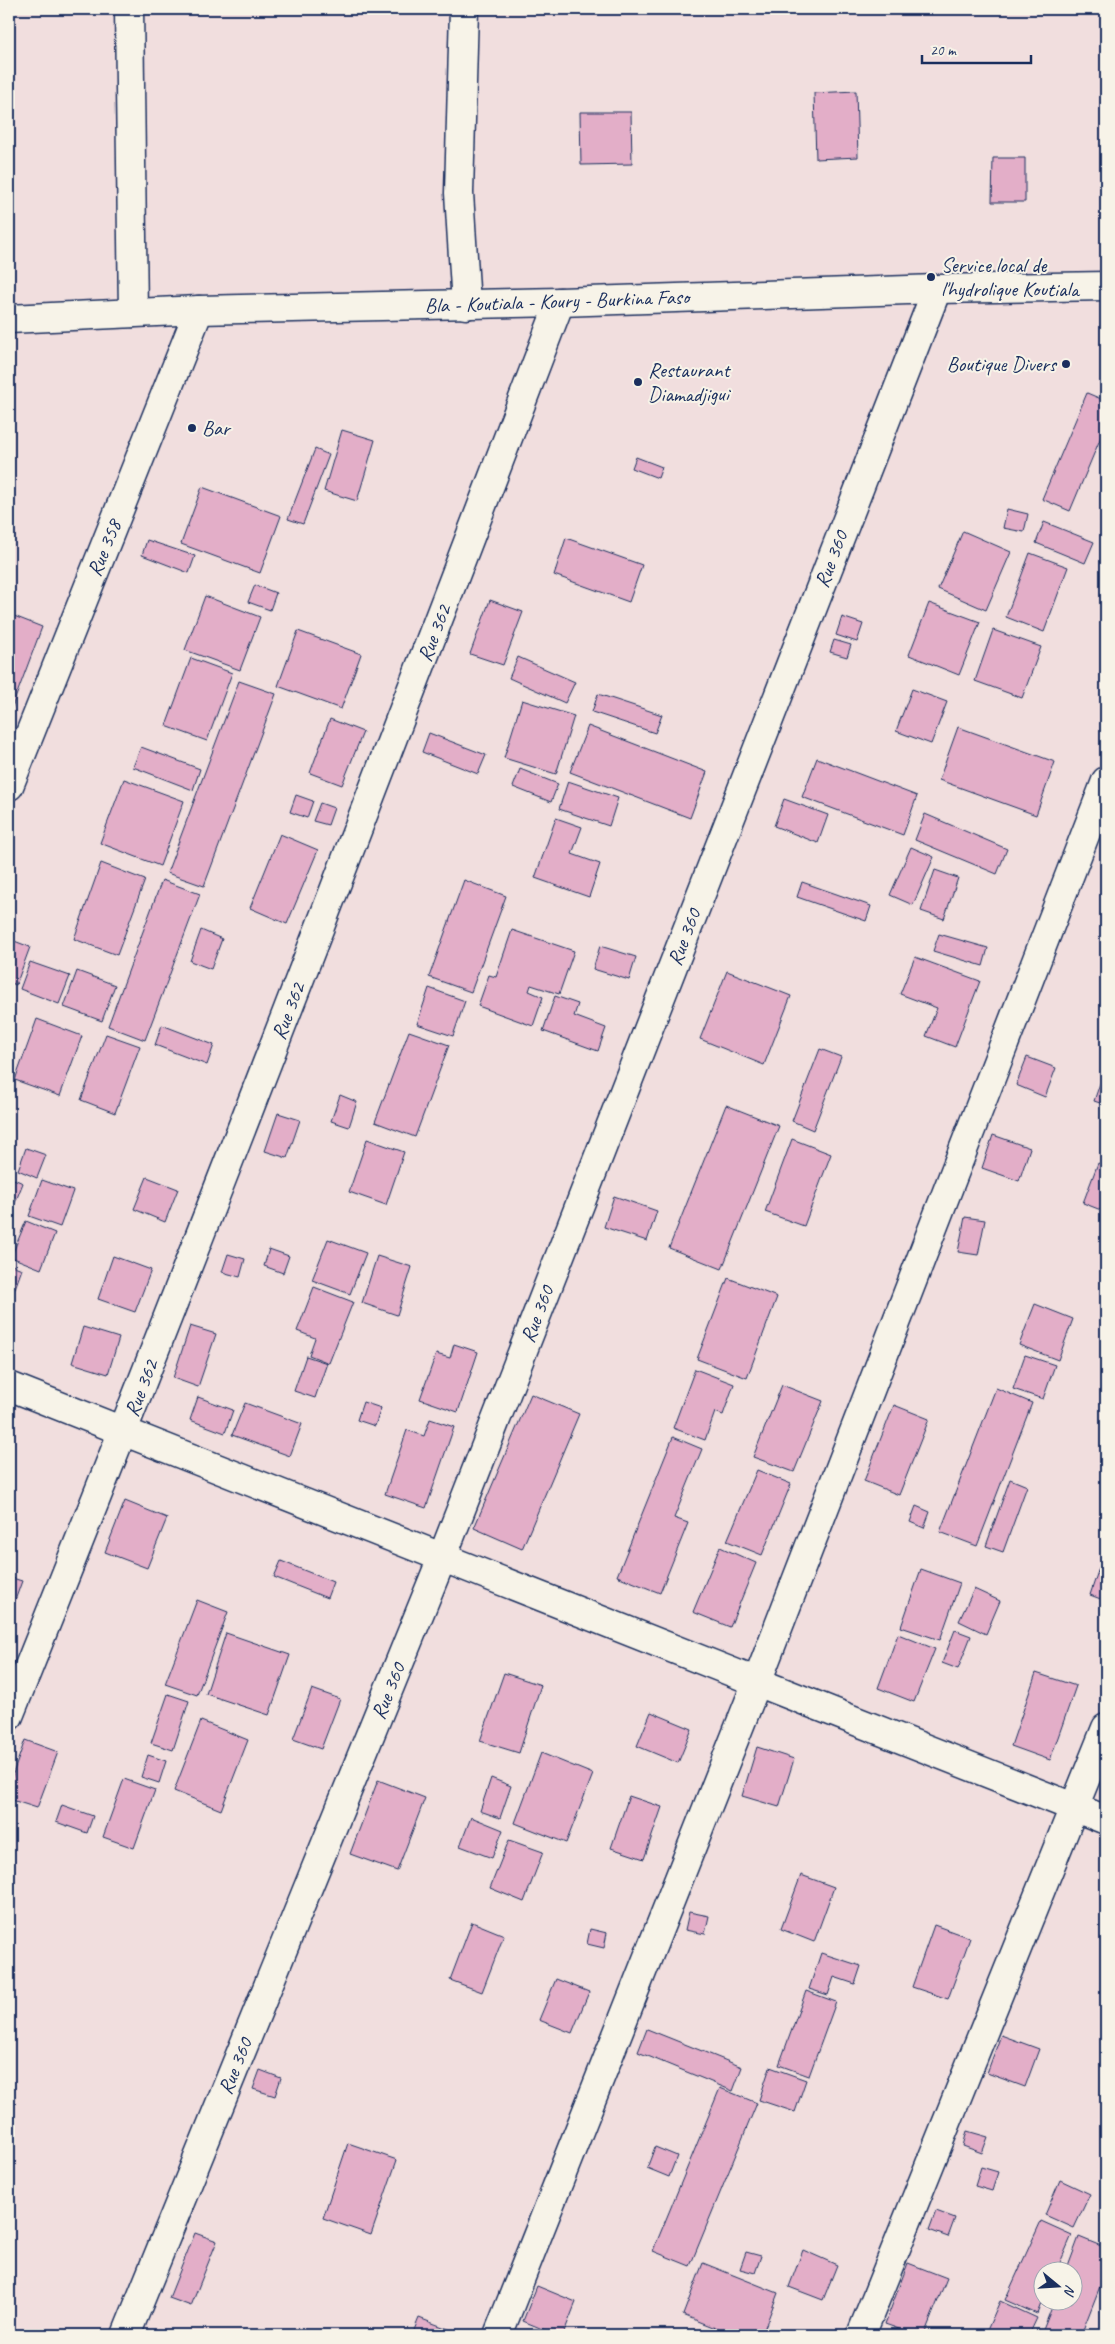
<svg xmlns="http://www.w3.org/2000/svg" width="1115" height="2344" font-family="Caveat,sans-serif">
<rect width="100%" height="100%" fill="#f1dede"/>
<filter id="ink" filterUnits="userSpaceOnUse"><feTurbulence type="fractalNoise" baseFrequency=".02" numOctaves="2"/><feDisplacementMap in="SourceGraphic" scale="10" xChannelSelector="R" yChannelSelector="G"/><feConvolveMatrix kernelMatrix="1 2 1 2 8 2 1 2 1" color-interpolation-filters="sRGB"/></filter>
<g filter="url(#ink)">
<path fill="#e3aec8" stroke="#1b2f5e" d="M856,91L858,157L816,159L814,93Z
M580,112H631L632,164L581,165Z
M993,158H1025V202H992Z
M1087,393L1106,401V425L1070,511L1042,499Z
M342,430L375,440L357,501L324,491Z
M315,449L329,455L303,524L288,519Z
M636,457L662,467L658,478L632,468Z
M202,487L281,516L260,573L181,544Z
M1007,509L1028,514L1024,532L1003,528Z
M1044,522L1094,542L1085,563L1036,543Z
M963,531L1011,552L986,610L938,589Z
M566,538L642,565L629,602L554,575Z
M147,540L195,556L189,573L142,555Z
M1030,553L1068,567L1044,632L1006,617Z
M255,585L276,593L270,610L248,602Z
M205,596L260,617L240,670L185,650Z
M490,600L523,612L503,665L470,654Z
M929,603L980,622L959,675L909,655Z
M9,614L42,627L9,715Z
M842,617L863,624L857,642L836,635Z
M993,630L1041,647L1022,698L975,681Z
M298,631L361,654L341,709L278,686Z
M834,640L851,645L847,657L830,652Z
M518,657L575,682L565,703L509,678Z
M191,658L232,673L207,741L166,726Z
M239,681L276,694L204,886L167,873Z
M912,689L947,702L931,744L896,731Z
M598,694L662,715L655,733L592,712Z
M522,700L574,716L556,774L504,758Z
M330,719L363,732L342,785L310,773Z
M588,726L707,772L690,818L570,772Z
M958,727L1055,762L1036,815L939,780Z
M429,733L486,755L478,774L422,752Z
M141,747L200,769L193,790L133,767Z
M817,758L917,796L903,835L802,797Z
M520,769L558,784L551,802L513,787Z
M124,779L184,801L160,866L100,843Z
M568,781L618,798L609,826L559,809Z
M296,795L313,801L307,818L290,812Z
M784,799L828,815L818,843L774,826Z
M320,803L334,808L328,825L313,821Z
M925,814L1007,849L997,874L915,840Z
M556,818L582,827L572,854L600,864L589,897L535,878Z
M280,834L318,850L287,924L250,908Z
M911,847L934,857L913,905L890,895Z
M101,863L145,880L117,955L74,939Z
M935,870L958,878L944,919L921,911Z
M162,880L200,894L145,1040L108,1026Z
M464,880L506,896L471,992L429,977Z
M802,882L871,906L866,921L797,897Z
M201,930L222,939L211,969L190,961Z
M512,930L574,951L559,994L531,985L529,991L543,997L533,1026L478,1006L489,975L496,977Z
M939,934L988,948L983,966L933,951Z
M9,939L30,947L16,985L9,982Z
M600,946L636,957L629,980L593,969Z
M915,957L980,981L955,1047L926,1036L937,1008L900,994Z
M30,962L70,976L59,1004L20,989Z
M77,971L115,985L102,1021L64,1007Z
M727,971L791,996L764,1065L700,1039Z
M429,988L465,1001L453,1036L417,1024Z
M555,996L578,1004L574,1016L606,1028L598,1051L543,1031Z
M37,1019L82,1036L60,1096L15,1080Z
M162,1025L214,1045L207,1065L155,1045Z
M409,1031L449,1045L415,1137L375,1122Z
M106,1034L140,1046L115,1113L81,1100Z
M820,1049L841,1057L813,1130L792,1121Z
M1027,1057L1056,1068L1045,1097L1016,1085Z
M1106,1066V1105L1094,1101Z
M340,1095L357,1102L349,1127L331,1121Z
M726,1105L779,1126L722,1269L669,1248Z
M278,1113L300,1120L287,1158L265,1151Z
M993,1135L1030,1148L1019,1181L982,1168Z
M367,1139L404,1152L386,1205L349,1192Z
M792,1139L831,1154L804,1226L765,1212Z
M26,1148L46,1155L37,1178L18,1170Z
M1098,1163L1106,1166V1212L1083,1203Z
M9,1177L23,1183L9,1218Z
M147,1177L178,1189L165,1222L134,1209Z
M42,1180L73,1191L60,1227L29,1216Z
M614,1196L657,1211L647,1241L604,1227Z
M965,1217L985,1220L978,1255L958,1252Z
M26,1221L55,1233L41,1269L11,1257Z
M328,1239L366,1253L350,1294L312,1280Z
M269,1249L289,1256L283,1273L264,1266Z
M228,1254L245,1259L240,1277L222,1272Z
M113,1256L151,1270L135,1312L98,1299Z
M377,1256L412,1267L397,1315L362,1303Z
M9,1264L22,1269L10,1302L9,1301Z
M728,1278L777,1297L747,1378L697,1359Z
M314,1287L353,1302L329,1363L309,1355L315,1338L297,1331Z
M1035,1304L1073,1319L1058,1360L1019,1345Z
M190,1326L216,1334L198,1387L173,1378Z
M83,1327L119,1338L108,1374L72,1363Z
M454,1344L478,1352L458,1412L420,1399L436,1354L450,1358Z
M1025,1355L1055,1365L1043,1399L1013,1389Z
M306,1356L327,1363L315,1398L294,1391Z
M695,1369L734,1384L723,1415L715,1412L705,1440L673,1428Z
M782,1385L823,1401L794,1472L753,1457Z
M996,1388L1032,1403L977,1546L940,1532Z
M531,1394L579,1414L522,1549L474,1528Z
M198,1397L233,1410L225,1433L190,1420Z
M363,1402L381,1408L375,1426L357,1420Z
M245,1403L302,1424L290,1456L232,1435Z
M894,1405L929,1419L899,1495L864,1481Z
M430,1419L454,1427L426,1508L385,1494L407,1430L424,1436Z
M673,1437L702,1449L674,1518L688,1523L660,1593L617,1576Z
M757,1470L791,1484L762,1555L727,1541Z
M1010,1479L1027,1486L1003,1552L986,1546Z
M125,1501L167,1518L147,1568L105,1552Z
M916,1506L930,1512L924,1528L910,1522Z
M720,1547L756,1563L730,1627L693,1612Z
M281,1561L333,1582L327,1598L274,1577Z
M1100,1565L1106,1567V1601L1090,1595Z
M921,1569L960,1583L940,1640L901,1627Z
M9,1577L22,1581L9,1617Z
M974,1589L1000,1601L986,1634L959,1621Z
M197,1600L228,1612L197,1695L165,1684Z
M955,1630L971,1636L958,1669L942,1663Z
M226,1633L290,1655L269,1715L206,1694Z
M898,1634L935,1649L914,1702L878,1688Z
M504,1673L541,1685L519,1753L480,1741Z
M1036,1673L1076,1686L1050,1760L1011,1746Z
M312,1689L340,1699L321,1749L293,1739Z
M168,1694L189,1701L173,1750L151,1743Z
M651,1712L692,1729L678,1763L637,1746Z
M201,1721L248,1740L221,1810L174,1791Z
M25,1740L58,1752L37,1808L9,1799V1785Z
M757,1747L794,1759L779,1807L742,1796Z
M541,1753L593,1774L566,1843L515,1823Z
M148,1755L166,1761L159,1783L141,1777Z
M491,1778L511,1786L500,1818L480,1811Z
M124,1779L155,1790L134,1848L103,1837Z
M378,1780L425,1798L397,1871L350,1854Z
M629,1796L662,1807L644,1859L611,1848Z
M62,1805L93,1816L87,1833L56,1822Z
M471,1817L503,1830L492,1858L460,1846Z
M509,1840L543,1852L524,1902L490,1888Z
M801,1875L834,1887L814,1942L781,1929Z
M689,1912L709,1916L705,1934L685,1930Z
M472,1922L504,1935L482,1992L450,1980Z
M934,1925L970,1938L948,1999L912,1987Z
M590,1929L607,1933L604,1948L587,1944Z
M821,1953L861,1966L855,1984L834,1977L828,1995L809,1989Z
M556,1979L589,1992L572,2033L539,2020Z
M806,1991L836,2002L809,2076L779,2065Z
M647,2029L742,2067L733,2091L638,2052Z
M1001,2035L1039,2049L1025,2087L987,2073Z
M770,2067L806,2080L795,2112L759,2100Z
M260,2070L281,2078L275,2096L253,2089Z
M720,2088L757,2103L690,2266L653,2251Z
M967,2131L988,2137L982,2153L963,2146Z
M348,2143L397,2160L371,2235L323,2218Z
M655,2147L677,2156L669,2177L647,2168Z
M981,2167L998,2172L992,2191L975,2186Z
M1060,2180L1090,2194L1074,2228L1045,2215Z
M936,2211L955,2218L948,2237L929,2230Z
M1041,2221L1072,2235L1056,2272H1042V2301L1037,2314L1005,2300Z
M195,2233L217,2241L191,2306L169,2298Z
M1079,2237L1106,2248V2271L1081,2335H1041L1054,2302H1072V2272H1066Z
M803,2250L837,2265L823,2300L789,2287Z
M746,2252L761,2256L755,2273L740,2269Z
M703,2263L778,2293L762,2335H733L683,2315Z
M908,2263L947,2278L924,2335H916L885,2324Z
M537,2286L576,2302L563,2335H557L523,2321Z
M1000,2301L1037,2318L1029,2335H985Z
M419,2318L451,2330L448,2335H412Z"/>
<g fill="none" stroke-linecap="round" stroke-linejoin="round">
<g stroke="#1b2f5e" stroke-width="31">
<path id="minor" d="M129,9L133,313
M464,9L459,193L466,305
M9,786L199,310
M9,1386L1106,1820
M9,1716C198,1247 379,775 560,302
M126,2335L442,1558L937,289
M498,2335L757,1682L1106,781
M861,2335L1106,1728"/>
</g>
<g stroke="#1b2f5e" stroke-width="31">
<path id="primary" d="M9,319L199,310L560,302L937,289L1106,286"/>
</g>
<use href="#minor" stroke="#f7f3e8" stroke-width="28"/>
<use href="#primary" stroke="#f7f3e8" stroke-width="28"/>
</g>
</g>
<g fill="#1b2f5e" stroke="#f7f3e8" stroke-width="2">
<circle cx="931" cy="277" r="5"/>
<circle cx="1066" cy="364" r="5"/>
<circle cx="638" cy="382" r="5"/>
<circle cx="192" cy="428" r="5"/>
</g>
<g text-anchor="middle" stroke-width="4" stroke-linejoin="round" paint-order="stroke">
<g font-size="21" fill="#1b2f5e" stroke="#f7f3e8" text-anchor="start">
<text x="941" y="272">Service local de<tspan x="941" dy="24">l'hydrolique Koutiala</tspan></text>
<text x="1056" y="371" text-anchor="end">Boutique Divers</text>
<text x="648" y="377">Restaurant<tspan x="648" dy="24">Diamadjigui</tspan></text>
<text x="202" y="435">Bar</text>
</g>
<g font-size="21" fill="#1b2f5e" stroke="#f7f3e8">
<text transform="translate(557 301) rotate(-2)" y="7">Bla - Koutiala - Koury - Burkina Faso</text>
<text transform="translate(104 548) rotate(-68)" y="7">Rue 358</text>
<text transform="translate(831 559) rotate(-69)" y="7">Rue 360</text>
<text transform="translate(434 633) rotate(-69)" y="7">Rue 362</text>
<text transform="translate(684 937) rotate(-69)" y="7">Rue 360</text>
<text transform="translate(288 1011) rotate(-69)" y="7">Rue 362</text>
<text transform="translate(537 1314) rotate(-69)" y="7">Rue 360</text>
<text transform="translate(141 1388) rotate(-69)" y="7">Rue 362</text>
<text transform="translate(388 1691) rotate(-68)" y="7">Rue 360</text>
<text transform="translate(235 2066) rotate(-68)" y="7">Rue 360</text>
</g>
</g>
<rect width="1115" height="2344" fill="none" stroke="#f7f3e8" stroke-width="30"/>
<rect x="15" y="15" width="1085" height="2314" fill="none" stroke="#1b2f5e" stroke-width="2" filter="url(#ink)"/>
<g transform="translate(1058 2286) rotate(108)"><circle r="24" fill="#f7f3e8" stroke="#9fa5b1"/>
<path d="M0-4L9 19L0 12L-9 19Z" fill="#1b2f5e"/>
<text y="-8" font-size="14" font-weight="bold" text-anchor="middle" fill="#1b2f5e">N</text>
</g>
<path d="M922 55v8h109v-8" fill="none" stroke="#1b2f5e" stroke-width="2.5"/>
<text x="930" y="55" font-size="15" fill="#1b2f5e" stroke="#f7f3e8" stroke-width="4" paint-order="stroke">20 m</text>
</svg>
